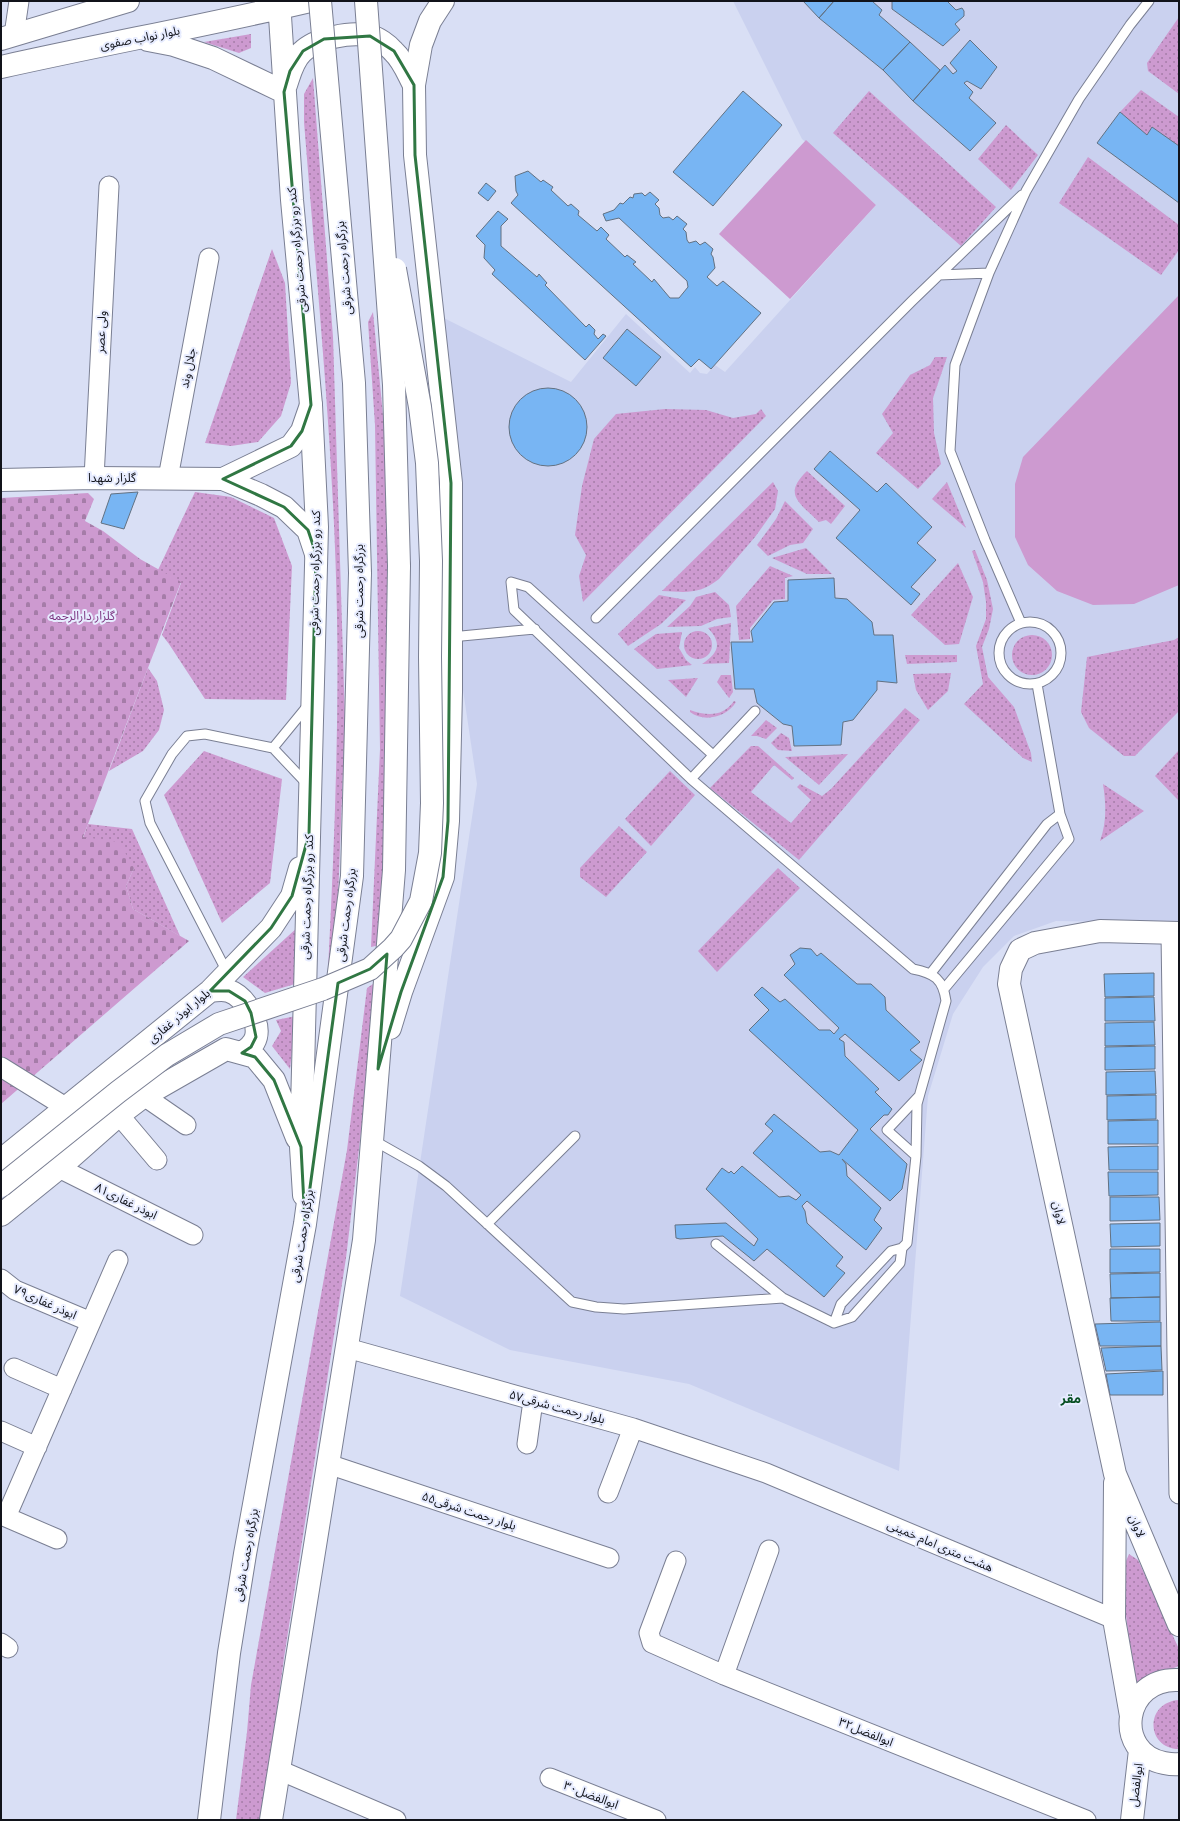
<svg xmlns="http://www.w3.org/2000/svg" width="1180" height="1821" font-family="Figtree,'Noto Sans Arabic',sans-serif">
<defs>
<pattern id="grass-dots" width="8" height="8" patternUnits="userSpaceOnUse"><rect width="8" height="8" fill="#cd9ad0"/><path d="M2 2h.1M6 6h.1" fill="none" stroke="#a57ca8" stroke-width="1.8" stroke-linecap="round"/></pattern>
<pattern id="cemetery-stones" width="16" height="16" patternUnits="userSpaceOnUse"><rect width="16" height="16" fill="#cd9ad0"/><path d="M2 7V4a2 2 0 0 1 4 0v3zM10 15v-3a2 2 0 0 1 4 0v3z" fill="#a57ca8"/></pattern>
</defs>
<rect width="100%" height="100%" fill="#d9dff5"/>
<path fill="#cad1ef" d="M733,1H1179V923L1056,921L1014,936L983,967L953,1014L928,1096L899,1471L689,1384L510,1350L400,1296L477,784L451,609L422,307L571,382L626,314L690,373L695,367L700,373L707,374L715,365L725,372L876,205L802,139Z"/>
<path fill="url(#grass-dots)" d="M1179,17V94L1148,71L1147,63Z
M251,34V48L239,53L204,42Z
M313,78L333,337L345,720L337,924L328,970C334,852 339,734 337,616C334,451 317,287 304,122V94Z
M1141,90L1179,117V146L1152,127L1147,135L1120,112Z
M869,91L996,207L961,246L833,133Z
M1006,125L1038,155L1011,190L978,159Z
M1088,157L1179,225V250L1161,275L1059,203Z
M272,249L285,283L291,383L281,416L258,442L231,446L205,443Z
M373,312L386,446L389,789L380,945L371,947L380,749L375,425L368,322Z
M935,357H947L933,398L934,433L941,464L918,489L876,453L893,433L882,414L910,375L930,365Z
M665,409L706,410L733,418L756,414L761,409L766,416L583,602L579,576L586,555L575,535L582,486L594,439L616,414Z
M807,471L845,506L831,524L826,520L819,522C800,503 782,495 807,471Z
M773,482L778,491L775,509L755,537L719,579C699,595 686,592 662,591Z
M947,482L966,528L932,499Z
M195,492L231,497L274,518L292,566L286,700L205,699L169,644L162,635L181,583L158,570Z
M785,501L813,529L803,543L790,545L768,556L757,545L776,519Z
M806,548L832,574H807L772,558Z
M975,550L987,580L993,609L989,629L982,647L988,677L1014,707L1031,753L1032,762L1023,758L964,704L983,684L976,646L986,619V602L983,582L972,551Z
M958,563L973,597L959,644L945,645L911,615Z
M770,566L793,576L785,578V599L773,600L750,628V639L739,640L736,606Z
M715,592L729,605L731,617L717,619L701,626L667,627L690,606L696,597Z
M659,595L686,600L661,624L628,646L618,634Z
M731,623L729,663L702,664C718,653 723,644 708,628Z
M684 645a14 14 0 1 1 28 0a14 14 0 1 1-28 0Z
M682,632L679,648L686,660L692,665L657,669L634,649L656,634Z
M1012 655a20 20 0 1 1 40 0a20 20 0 1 1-40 0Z
M1179,637V711L1135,756H1124L1089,728L1081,712L1087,657L1174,640Z
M905,655H957V662L907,664Z
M148,668L157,681L164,710L159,730L143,751L109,771Z
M951,673L948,691L928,710L916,690L913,674Z
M721,675H731L733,692L729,698L717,682Z
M698,678L686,697L668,680Z
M734,701L736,702C727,717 704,723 690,712V710C707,716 723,717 734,701Z
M905,708L920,720L799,860L710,788L751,746H758L794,778L792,780L774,765L751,792L791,823L811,800L797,787L800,784L822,796L831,789Z
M766,720L777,728L766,739L757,736H751Z
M781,733L789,738L792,751L778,750L771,743Z
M1179,750V800H1178L1155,776Z
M204,751L282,779L270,883L222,923L164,795Z
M848,754L819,785L785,757Z
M670,771L695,795L651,846L625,819Z
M1103,784L1144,811L1100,841C1107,821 1106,804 1103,784Z
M88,824L132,829L180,936L133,909L126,886L134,868L100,840L83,838Z
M619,826L647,852L606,897L580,877V868Z
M778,868L800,888L717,972L698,951Z
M298,927L295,984L265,993L243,977Z
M379,980L346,1258L284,1658L262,1820H236L247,1732L251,1685L347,1150L367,988Z
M296,1016L290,1069L272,1046L281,1031L276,1020Z
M1129,1554L1138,1560L1179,1649V1666L1134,1683L1125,1607L1126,1561Z
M1179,1700V1749C1145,1748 1145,1702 1179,1700Z"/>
<path fill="url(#cemetery-stones)" d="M88,493L94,499L85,521L103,531L140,559L181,582L83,837L119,842L134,868L126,886L133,909L189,941L1,1104V498Z"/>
<path fill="#cd9ad0" d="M806,140L876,205L790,299L719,234Z
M1179,295V585L1134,604L1093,605L1057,591L1028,565L1015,537V484L1023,457Z"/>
<path fill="#78b5f3" stroke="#627182" d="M803,1H834L819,18Z
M834,1H872L882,10L879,15L910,42L883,70L819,18Z
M892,1H947L956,10L962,8L964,11V16L955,24L960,30L943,46L892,9Z
M970,40L997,67L981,89L967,81L964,83L973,92L969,98L996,123L970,151L913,101L945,65L953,74L957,71L950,63Z
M910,42L940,70L913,101L883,70Z
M743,91L782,125L713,206L673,172Z
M1120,112L1147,135L1152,127L1179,146V203L1097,143Z
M528,171L541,182L543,180L553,187L551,190L568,206L571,204L579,211L578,215L597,231L601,227L609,235L606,239L625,257L627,255L636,262L633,264L652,282L654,279L670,298H679L688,287L687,281L619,218L606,221L603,214L614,210L620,203L623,204L630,197L633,198L634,194L642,193L645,196L650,192L659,200L655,204L659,208L660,215L663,218L669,217L673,220L677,216L687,224L683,229L686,232L687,240L689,243L696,241L700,245L705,242L713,249L711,254L713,257L715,268L707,277L717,286L723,281L761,313L711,369L699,359L691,367L511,203L518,195L516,191L515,176Z
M486,183L496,191L488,201L478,193Z
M498,211L508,219L501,226V246L537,277L539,274L547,283L545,285L586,327L589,324L595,330L594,334L598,339L603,334L606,336L585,360L492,274L495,270L484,258L485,245L476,236Z
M627,329L661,357L636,386L603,358Z
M509 427a39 39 0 1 1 78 0a39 39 0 1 1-78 0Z
M830,451L877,492L886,483L932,527L917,543L936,560L911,587L920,594L911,605L836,538L860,510L814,469Z
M138,492L124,529L101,523L111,494Z
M834,578L835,598L847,599L872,622L874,635H893L897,683L877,681V690L853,720L843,722L841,745L794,746L792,726L783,724L757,703L754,689H735L731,642H753L751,631L774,602L788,601V580Z
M800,948L811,949L817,956L821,953L857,984H871L885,997L886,1010L920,1042L910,1050L922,1060L899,1081L845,1034L839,1039L844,1042L845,1056L879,1089L875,1092L892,1109L888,1115H884L870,1129L907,1164L902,1189L890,1201L842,1159L846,1164L847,1176L881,1208L874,1220L882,1228L866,1250L807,1201L802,1206L805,1211L807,1223L843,1257L836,1266L845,1273L824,1297L767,1249L754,1261L723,1236L680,1239L676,1238L675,1225L726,1223L754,1246L758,1239L706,1189L722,1168L729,1173L731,1171L734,1174L742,1166L779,1197L789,1196L796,1200L801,1195L753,1153L773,1131L765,1124L774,1114L820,1152L830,1151L839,1155L858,1130L749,1030L769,1010L754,995L762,987L780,1002L785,999L819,1030H830L834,1034L839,1028L784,975L795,964L790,955Z
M1154,973V996L1105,997L1104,974Z
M1154,997L1155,1021H1105V998Z
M1154,1022L1155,1045L1105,1046V1023Z
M1155,1046V1069L1105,1070V1047Z
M1155,1071L1156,1094L1106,1095V1072Z
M1156,1095V1119L1107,1120V1096Z
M1158,1120V1144H1108V1121Z
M1158,1146V1170H1109L1108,1147Z
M1108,1172H1158V1195L1109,1196Z
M1110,1197H1159L1160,1220L1110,1221Z
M1160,1223V1246L1111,1247L1110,1224Z
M1110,1249H1160V1272L1110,1273Z
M1160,1273V1297L1111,1298L1110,1274Z
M1160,1297V1321H1111L1110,1298Z
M1161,1322V1346H1100L1095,1324Z
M1161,1346L1162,1370L1106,1371L1101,1348Z
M1163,1371V1395H1110L1106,1374Z"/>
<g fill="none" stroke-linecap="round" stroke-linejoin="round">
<g stroke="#7a7f93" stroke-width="11">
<path id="service" d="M939,275L989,273
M596,618L912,301L1022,195
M999 653a31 31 0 1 1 62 0a31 31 0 1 1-62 0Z
M1021,623L985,540L950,451L955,365L989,273L1026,191L1079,99L1130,25L1149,1
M451,637L535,629
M1037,684L1060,814
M273,748L309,704
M713,755L528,587L511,582L514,610L691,779L913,969C934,973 943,979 946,1001L917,1104L916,1156L907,1243L902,1248L891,1251L841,1304L834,1323
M691,779L755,711
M227,972L150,823L145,801L172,754L187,736L205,734L273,748L307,784
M931,973L1047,824L1060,814L1069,839L944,989
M373,1140L419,1166L446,1186L572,1302L596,1307L624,1309L783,1298
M916,1156L887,1130L919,1096
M487,1224L575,1136
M716,1244L783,1298L834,1323L852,1317L900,1263L902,1248"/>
</g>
<g stroke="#7a7f93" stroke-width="21">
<path id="minor" d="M14,35L19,1
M94,478L109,186
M168,478L209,258
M1171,933L1179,1494
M1,1067L67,1108
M144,1096L186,1125
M119,1115L157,1160
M59,1168L193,1235
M1,1279L15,1290L91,1322
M347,1348L633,1428L766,1473L1114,1619
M14,1368L62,1389
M1,1431L37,1447
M527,1444L533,1401
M328,1464L609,1558
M608,1493L633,1428
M57,1539L6,1517L118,1260
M676,1561L649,1633L652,1643L724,1675L1086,1820
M1,1643L8,1648
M724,1675L769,1550
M279,1770L396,1820
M550,1778L656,1820"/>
</g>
<g stroke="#7a7f93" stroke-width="24">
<path id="tertiary" d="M311,405L302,431L291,446L223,479L261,495L284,507L308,530L316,554
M1,480L94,478L223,479
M1179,933L1100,931L1035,943L1020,950L1011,969L1009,984L1115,1474L1179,1625
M1115,1483L1114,1619L1131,1716
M1179,1680C1122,1677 1113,1753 1164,1763C1169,1764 1174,1765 1179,1764
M1132,1820L1140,1750"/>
</g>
<g stroke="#7a7f93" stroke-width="24">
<path id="secondary" d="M279,1L292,200L311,405L317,527L301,1147L304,1195
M1,39L128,1
M148,40L174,45L213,58L284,92
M1,67C104,44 208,25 310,1
M286,85C290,73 293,60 302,52C316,38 352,31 370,36C378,38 388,45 393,51C403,60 408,74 414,85
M210,991C216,990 223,989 229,991C244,996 260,1021 256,1037C254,1045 248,1049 242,1053
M1,1160L210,991L271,928L292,896L300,868
M1,1215L59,1168L119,1115L144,1096L226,1049L255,1057L274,1080L297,1138"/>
</g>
<g stroke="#7a7f93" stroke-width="24">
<path id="trunk" d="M390,1028L401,992L443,877L448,821L451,692V483L415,155L414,85L421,45L430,21L443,1
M209,1820L229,1653L245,1554L305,1224L352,876L360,573
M271,1820L364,1240L394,870L399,566"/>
</g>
<use href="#service" stroke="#fff" stroke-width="9"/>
<use href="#minor" stroke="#fff" stroke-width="19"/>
<use href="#tertiary" stroke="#fff" stroke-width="22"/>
<use href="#secondary" stroke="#fff" stroke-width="22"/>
<use href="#trunk" stroke="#fff" stroke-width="22"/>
<g stroke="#7a7f93" stroke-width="24" stroke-linecap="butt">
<path id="secondary-bridge" d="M1,1186L118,1092L167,1055L219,1024L323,989L370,969L393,948L401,939L421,901L430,853L432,803L430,657L431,561L427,463L420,407L395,269"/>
</g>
<g stroke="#7a7f93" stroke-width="24" stroke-linecap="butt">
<path id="trunk-bridge" d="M320,1L354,383L360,573
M366,1L394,385L399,566"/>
</g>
<use href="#secondary-bridge" stroke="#fff" stroke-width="22"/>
<use href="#trunk-bridge" stroke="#fff" stroke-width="22"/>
</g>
<path fill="none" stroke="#307743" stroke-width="3" stroke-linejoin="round" d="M370,36L394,51L414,85L415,155L451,483L448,821L443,877L401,992L378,1069L387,954L370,969L338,983L305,1224L301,1147L274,1080L255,1057L242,1053L251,1047L256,1037L251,1013L245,1001L229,991H210L271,928L292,896L309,834L316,554L308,530L284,507L223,479L291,446L302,431L311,405L284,92L290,71L303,51L324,39Z"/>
<g text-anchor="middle" stroke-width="4" stroke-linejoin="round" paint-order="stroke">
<g font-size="12" fill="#11131a" stroke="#e7ecff">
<text transform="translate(140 38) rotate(-11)" y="4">بلوار نواب صفوی</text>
<text transform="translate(297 250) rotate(-95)" y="4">کند رو بزرگراه رحمت شرقی</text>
<text transform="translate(344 268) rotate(-95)" y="4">بزرگراه رحمت شرقی</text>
<text transform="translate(101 332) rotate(-87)" y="4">ولی عصر</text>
<text transform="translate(188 368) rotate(-79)" y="4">جلال وند</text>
<text x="112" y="482">گلزار شهدا</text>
<text transform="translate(315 573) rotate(-89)" y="4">کند رو بزرگراه رحمت شرقی</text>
<text transform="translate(359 591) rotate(-90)" y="4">بزرگراه رحمت شرقی</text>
<text transform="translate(307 897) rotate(-88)" y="4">کند رو بزرگراه رحمت شرقی</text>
<text transform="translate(346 915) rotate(-83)" y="4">بزرگراه رحمت شرقی</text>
<text transform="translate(179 1016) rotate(-40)" y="4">بلوار ابوذر غفاری</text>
<text transform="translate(126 1201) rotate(26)" y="4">۸۱ابوذر غفاری</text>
<text transform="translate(1059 1213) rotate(78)" y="4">لاوان</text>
<text transform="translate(302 1236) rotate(-81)" y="4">بزرگراه رحمت شرقی</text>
<text transform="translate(45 1302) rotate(24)" y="4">۷۹ابوذر غفاری</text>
<text transform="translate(557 1407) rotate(15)" y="4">۵۷بلوار رحمت شرقی</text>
<text transform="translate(469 1511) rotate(18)" y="4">بلوار رحمت شرقی۵۵</text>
<text transform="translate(1137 1526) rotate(67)" y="4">لاوان</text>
<text transform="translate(940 1546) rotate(23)" y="4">هشت متری امام خمینی</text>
<text transform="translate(246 1555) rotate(-80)" y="4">بزرگراه رحمت شرقی</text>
<text transform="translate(866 1732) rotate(22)" y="4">ابوالفضل۳۲</text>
<text transform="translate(1136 1785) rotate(-83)" y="4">ابوالفضل</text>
<text transform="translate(591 1795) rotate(21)" y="4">ابوالفضل۳۰</text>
</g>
<g font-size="12" fill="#7c3581" stroke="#e7ecff">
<text x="82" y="620">گلزار دارالرحمه</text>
</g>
<g font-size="13" font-weight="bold" fill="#064e21" stroke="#e7ecff">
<text x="1071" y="1403">مقر</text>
</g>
</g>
<rect width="1180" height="1821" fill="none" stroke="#11131a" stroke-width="4"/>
</svg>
